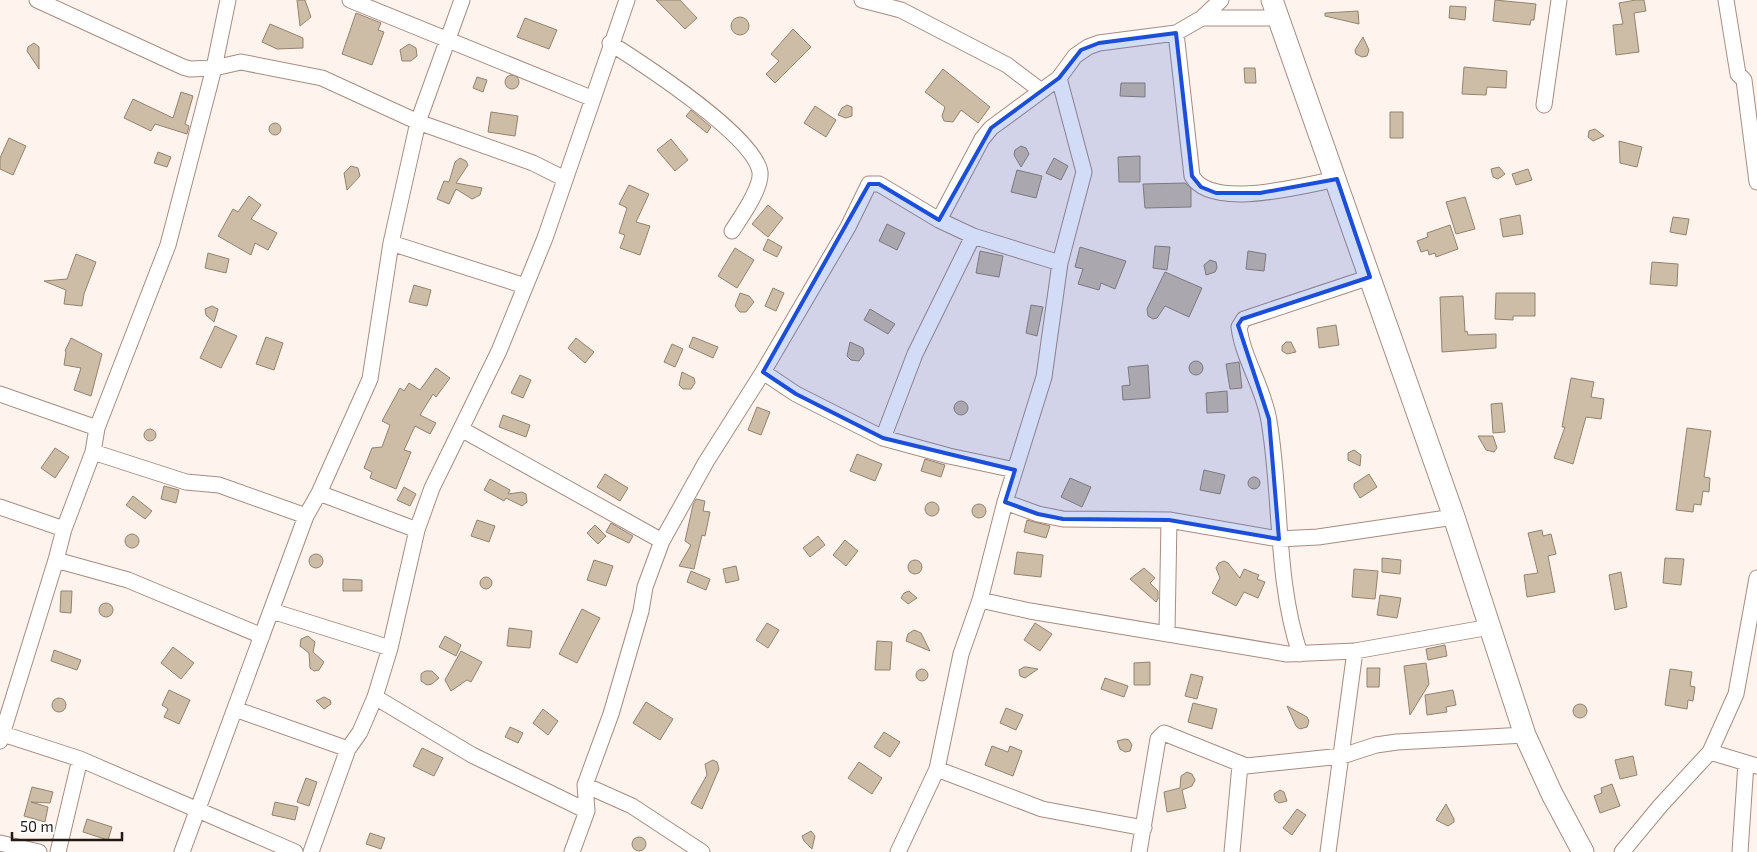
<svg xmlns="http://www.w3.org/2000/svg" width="1757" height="852" font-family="'Exo 2',sans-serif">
<rect width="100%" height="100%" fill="#fff3ed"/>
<path fill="#cebda6" stroke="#93836d" d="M297,0H305L311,17L300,26Z
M656,0H680L697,18L685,29Z
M1495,0L1536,4L1534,20H1531L1530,25L1493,21Z
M1636,0H1644L1646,11L1634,13L1639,52L1616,55L1613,25L1623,24L1619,3Z
M1450,6L1466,7L1465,20L1449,18Z
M1358,11L1359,24L1325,16V13Z
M356,13L381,23L378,30L384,32L372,65L342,54Z
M731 26a9 9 0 1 1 18 0a9 9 0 1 1-18 0Z
M525,18L557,30L549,49L517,37Z
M270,24L303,38V48L277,49L262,42Z
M793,29L811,47L775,83L766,74L779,61L771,54Z
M1363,37L1369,50L1367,56L1362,57L1356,54L1355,50Z
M34,43L39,47V69L27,51L28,47Z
M409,44L416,48L417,56L411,61H402L400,50Z
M1464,67L1507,71L1506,88L1487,87L1486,95L1462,94Z
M1244,68H1255L1256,83H1245Z
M943,69L990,107L978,123L961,110L953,122L944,121L942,116L945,107L925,92Z
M505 82a7 7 0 1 1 14 0a7 7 0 1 1-14 0Z
M477,77L487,80L483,92L473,88Z
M1121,83H1145V97L1120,96Z
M181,92L193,96L185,124L189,126L187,134L155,124L151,131L124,118L133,99L173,118Z
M847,105L852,107V116L846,118L838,115L842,108Z
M815,106L836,120L826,137L804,123Z
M691,110L711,127L707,133L686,116Z
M491,112L518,116L515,136L488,132Z
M1390,112H1403V138H1390Z
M269 129a6 6 0 1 1 12 0a6 6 0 1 1-12 0Z
M1595,129L1604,136L1593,141L1588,137L1589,131Z
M9,138L26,146L13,175L0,169V158Z
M671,139L688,160L675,171L657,150Z
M1619,141L1642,147L1637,167L1620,163Z
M1021,146L1026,148L1029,154L1021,167L1014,155L1015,150Z
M158,152L171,157L167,167L154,163Z
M1140,156V182H1119L1118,157Z
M460,158L466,161L468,165L456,183L482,188L480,195L472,199L456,189L449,204L437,199L444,181L449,182L455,162Z
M1054,158L1068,166L1061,180L1046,173Z
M351,166L358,168L360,176L347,190L344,173Z
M1499,167L1505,174L1498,179L1493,177L1491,169Z
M1528,169L1532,180L1516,185L1512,174Z
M1017,170L1042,176L1036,198L1011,192Z
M1185,183L1191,188V207L1145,208L1143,184Z
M629,185L649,194L636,222L650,226L640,255L620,248L625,235L619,233L627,208L619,204Z
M249,196L261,205L251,219L277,233L268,250L255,243L251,255L218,236L233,209L238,212Z
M1465,197L1475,229L1456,234L1446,202Z
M768,205L783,218L768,237L752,224Z
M1520,215L1523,234L1503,237L1500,219Z
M1673,217L1689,219L1686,235L1670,232Z
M887,224L905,233L897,250L879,241Z
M1450,225L1458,249L1436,257L1435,253L1429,255L1428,250L1421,252L1417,241L1428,237L1427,233Z
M768,239L782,247L777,257L763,250Z
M1155,246L1170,247L1167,270L1153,268Z
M1080,247L1126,261L1115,289L1101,283L1099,290L1078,284L1083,269L1075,267Z
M735,248L754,260L737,288L718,276Z
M980,251L1003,256L999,277L976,273Z
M1248,251L1266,254L1264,271L1246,269Z
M208,253L229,259L226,273L205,268Z
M76,254L96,262L84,294L82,306L64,304L66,290L44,281L67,279Z
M1210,260L1216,262L1217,268L1215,272L1206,275L1204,265Z
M1652,262L1678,264L1677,286L1650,284Z
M1165,272L1202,288L1189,317L1165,306L1157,318L1153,319L1148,316L1147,309Z
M414,285L431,290L427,306L409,302Z
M773,288L784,293L776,311L765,306Z
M740,293L749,296L754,302L746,312H740L735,306Z
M1496,293H1535V316H1513V320L1495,319Z
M1463,296L1465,332L1467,331L1468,335L1496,334V348L1442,352L1440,297Z
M1031,305L1043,307L1037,336L1026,333Z
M212,306L218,309L214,322L206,315L205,309Z
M870,309L895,324L888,334L864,320Z
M1336,325L1339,345L1319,348L1317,328Z
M215,326L237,336L221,368L200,358Z
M266,337L283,343L274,370L256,364Z
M693,337L718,347L713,358L689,347Z
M71,338L102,354L91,396L74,390L81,368L64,365L66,352L65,351Z
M576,338L594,352L585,363L568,348Z
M850,342L863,348L864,354L859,361L851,360L847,356Z
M1291,342L1296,352L1287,354L1282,351V346L1286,342Z
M672,344L683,349L675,367L664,362Z
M1189 368a7 7 0 1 1 14 0a7 7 0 1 1-14 0Z
M1239,362L1242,388L1230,389L1226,364Z
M1148,365L1150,398L1123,400L1122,386L1130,385L1128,367Z
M436,368L450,378L436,397L433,394L420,415L436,423L430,434L415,426L404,450L411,452L396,489L370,478L372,472L364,468L372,448L382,447L390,425L382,421L400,388L404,391L409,383L420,390Z
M682,372L694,378L695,383L691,389H683L679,385Z
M520,375L531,380L523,398L511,393Z
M1571,378L1594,382L1591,397L1604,399L1601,419L1586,417L1573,464L1554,458L1565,427H1562Z
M1227,391L1228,412L1207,413L1206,393Z
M954 408a7 7 0 1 1 14 0a7 7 0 1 1-14 0Z
M1502,403L1505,432L1493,433L1491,404Z
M757,407L770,412L761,435L748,430Z
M503,415L530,425L526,437L499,427Z
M1687,428L1711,431L1704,477L1710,478L1709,492L1703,491L1701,505L1694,504L1693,512L1676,510Z
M144 435a6 6 0 1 1 12 0a6 6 0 1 1-12 0Z
M1478,436H1493L1497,448L1494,452L1486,450Z
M55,448L69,457L55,478L41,468Z
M1354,450L1361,455L1360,466L1348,460V453Z
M857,454L882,464L875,481L850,471Z
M925,459L945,465L941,477L921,471Z
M1204,470L1225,475L1220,494L1200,490Z
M605,474L628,488L620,501L597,487Z
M1369,474L1377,487L1360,498L1354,488V484Z
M1248 483a6 6 0 1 1 12 0a6 6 0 1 1-12 0Z
M1070,478L1091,487L1082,507L1061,497Z
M490,479L510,490L508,494L522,492L526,494L527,502L522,506L506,498L504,501L484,490Z
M164,486L179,490L176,503L161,499Z
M404,487L416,494L410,506L397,500Z
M133,496L152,511L145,519L126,505Z
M696,499L705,501L703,511L710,512L705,536L702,535L694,569L679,566L691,545L685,541L693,505Z
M925 509a7 7 0 1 1 14 0a7 7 0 1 1-14 0Z
M972 511a7 7 0 1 1 14 0a7 7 0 1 1-14 0Z
M477,520L495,526L489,542L471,536Z
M1027,520L1050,526L1046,538L1024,532Z
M611,523L633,536L629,543L606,532Z
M595,525L606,536L598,544L587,533Z
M1542,530L1543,536L1551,534L1556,554L1548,556L1555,592L1527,597L1524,575L1538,573L1528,533Z
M125 541a7 7 0 1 1 14 0a7 7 0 1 1-14 0Z
M818,536L825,545L810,557L803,548Z
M845,540L858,551L846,566L833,555Z
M1017,552L1043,555L1041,577L1014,574Z
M309 561a7 7 0 1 1 14 0a7 7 0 1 1-14 0Z
M1382,558L1401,560L1400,574L1382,572Z
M1665,558L1684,559L1681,585L1663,583Z
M908 567a7 7 0 1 1 14 0a7 7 0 1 1-14 0Z
M594,560L613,566L606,586L587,580Z
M1224,561L1228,563L1240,578L1244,569L1259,575L1257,579L1265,582L1258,598L1244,592L1236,606L1212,593L1220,578L1216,568L1219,563Z
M736,566L739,580L726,583L723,569Z
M1144,568L1155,578L1150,583L1158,591V599L1156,602L1130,579Z
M1354,569L1378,571L1375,599L1352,597Z
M691,571L710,579L706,590L687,582Z
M1621,572L1627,607L1615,610L1609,575Z
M480 583a6 6 0 1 1 12 0a6 6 0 1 1-12 0Z
M343,579L362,580V591H343Z
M61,591H72L71,613L60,612Z
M909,591L917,598L908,604L901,598L904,593Z
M1380,595L1401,598L1397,618L1377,615Z
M99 610a7 7 0 1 1 14 0a7 7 0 1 1-14 0Z
M582,609L600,618L577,663L559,654Z
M767,623L779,630L768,648L756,640Z
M1035,623L1052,634L1040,651L1024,640Z
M509,628L532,631L530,648L507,646Z
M914,630L921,633L930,651L906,641L908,634Z
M308,636L315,642L313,652L324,662L319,670L314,671L310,668L309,653L300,646L301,639Z
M445,636L461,645L456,656L439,647Z
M877,641L892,642L890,670H875Z
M1445,645L1447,656L1428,660L1426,649Z
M173,647L194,663L181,679L161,663Z
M54,650L81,660L77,670L51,661Z
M461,651L482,662L471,682L467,680L451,691L445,680Z
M1150,662V685H1134V663Z
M1426,663L1429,684L1410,715L1404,666Z
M1024,667H1026L1038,669L1025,678L1020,676L1019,670Z
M1367,668H1380L1379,687H1367Z
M916 675a6 6 0 1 1 12 0a6 6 0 1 1-12 0Z
M1670,669L1692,672L1690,686L1695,687L1693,701L1688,700L1687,709L1665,705Z
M425,671H432L439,678L432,684L427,685L421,681V674Z
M1191,674L1203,677L1197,699L1185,696Z
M1105,678L1128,686L1124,697L1101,689Z
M169,690L190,700L179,724L164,717L168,709L162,705Z
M1453,690L1456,705L1446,707L1447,712L1427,715L1425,695Z
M324,697L330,700L331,704L324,709L316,701Z
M52 705a7 7 0 1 1 14 0a7 7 0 1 1-14 0Z
M646,702L673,719L660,740L633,723Z
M1193,703L1217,709L1212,729L1188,722Z
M1573 711a7 7 0 1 1 14 0a7 7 0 1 1-14 0Z
M1287,706L1307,717L1309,721L1307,727L1300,729L1296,726Z
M1006,708L1023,715L1016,730L1000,723Z
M543,709L558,721L548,735L533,723Z
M510,727L523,733L518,743L505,737Z
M884,732L900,742L890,757L874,747Z
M1125,739L1129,740L1132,745L1130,751L1125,752L1120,749L1117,741Z
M992,746L1008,752L1010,746L1022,751L1013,776L985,765Z
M422,748L443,758L434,776L413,766Z
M1633,756L1637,775L1620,779L1615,760Z
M713,760L717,762L719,769L702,809L691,803L707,775L705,764Z
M859,762L882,778L872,794L848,778Z
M1187,772L1192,774L1195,780L1192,786L1182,790L1186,808L1167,812L1164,792L1180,788L1181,776Z
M306,778L317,782L309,806L297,802Z
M1612,784L1620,806L1600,813L1594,796L1602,793L1601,788Z
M32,787L53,792L50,803L31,802L48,807L45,822L24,816Z
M1280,790L1284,792L1287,801L1279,803L1275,800L1274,794Z
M275,802L298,807L295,820L272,815Z
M1446,804L1454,819V822L1448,826L1436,820Z
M1297,809L1306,815L1292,835L1283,828Z
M87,819L112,827L108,840L83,832Z
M811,831L815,836L812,849L804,841L802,836Z
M370,833L385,838L381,849L366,844Z
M632 844a7 7 0 1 1 14 0a7 7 0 1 1-14 0Z"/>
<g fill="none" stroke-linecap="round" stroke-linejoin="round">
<g stroke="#a78c80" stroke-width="17">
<path id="street" d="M37,0L183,67L190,69L214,68L241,62L322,78L418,122L533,163L565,179
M350,0L591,98
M862,0L901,10L1007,65L1040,90
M1726,0L1738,74L1744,80L1757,182
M1202,18H1279
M1176,33L1192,176C1211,211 1305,185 1337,179
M610,43C643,64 754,136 760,172C762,188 741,217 732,231
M1544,105L1559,0
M391,243L525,286
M1060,263L973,236L939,220L982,139L991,128L1059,78L1075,56L1088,47L1099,43L1176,33L1202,18L1221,0
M763,372L848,227L869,184H879L939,220
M0,394L97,428
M461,429L662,541
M883,438L915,354L973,236
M93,452L186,482L219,485L306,516
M319,493L417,530
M1005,502L1038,514L1063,519L1169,520L1279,539L1318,537L1454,517
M0,507L64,529L93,452L97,428L168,245L214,68L228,0
M56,560L128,580L262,636
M980,600L1030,611L1287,654L1355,651L1490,627
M272,611L390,648
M1167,632L1169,520
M1300,654C1275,579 1282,498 1269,421C1264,388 1243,359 1239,327L1244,319L1370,277
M375,697L472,755L587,811
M235,709L348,749
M0,733L80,759L295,852
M0,741L56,560L64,529
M1710,752L1757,766
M937,769L1042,809L1144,828
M585,785L632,806L702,852
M0,843L39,852
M58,852L80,759
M182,852L306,516L319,493L370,379L391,243L418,122L462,0
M311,852L348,749L360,732L375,697L390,648L417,530L432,488L499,351L545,238L627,0
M572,852L587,811L585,785L611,714L641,611L645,587L662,541L706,462L763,372L796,394L883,438L949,456L1015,470
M898,852L937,769L961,654L980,600L1005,502L1044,377L1060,263L1084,172L1059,78
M1139,852L1158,739L1164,733L1246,766L1342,756L1376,745L1397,742L1525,735
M1232,852L1240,765
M1328,852L1355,651
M1622,852L1661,805L1710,752L1736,694L1757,578
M1740,852L1746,763"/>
</g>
<g stroke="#a78c80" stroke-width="23">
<path id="secondary" d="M1272,0L1454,517L1525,735L1552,794L1583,852"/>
</g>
<use href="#street" stroke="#fff" stroke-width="15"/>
<use href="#secondary" stroke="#fff" stroke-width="21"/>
</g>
<path fill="#1d4ed8" fill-opacity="0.2" stroke="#1d4ed8" stroke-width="4" stroke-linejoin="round" d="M1176,33L1192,176L1201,187L1216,193H1260L1337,179L1370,277L1242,319L1238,325L1269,419L1279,539L1169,520L1063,519L1038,514L1005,502L1015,470L883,438L796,394L763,372L869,184H879L939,220L991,128L1059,78L1081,50L1099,43Z"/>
<path d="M12 832v8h110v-8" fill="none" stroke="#241a15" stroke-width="2.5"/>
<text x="20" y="832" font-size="15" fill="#241a15" stroke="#ffffff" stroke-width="4" paint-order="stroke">50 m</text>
</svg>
